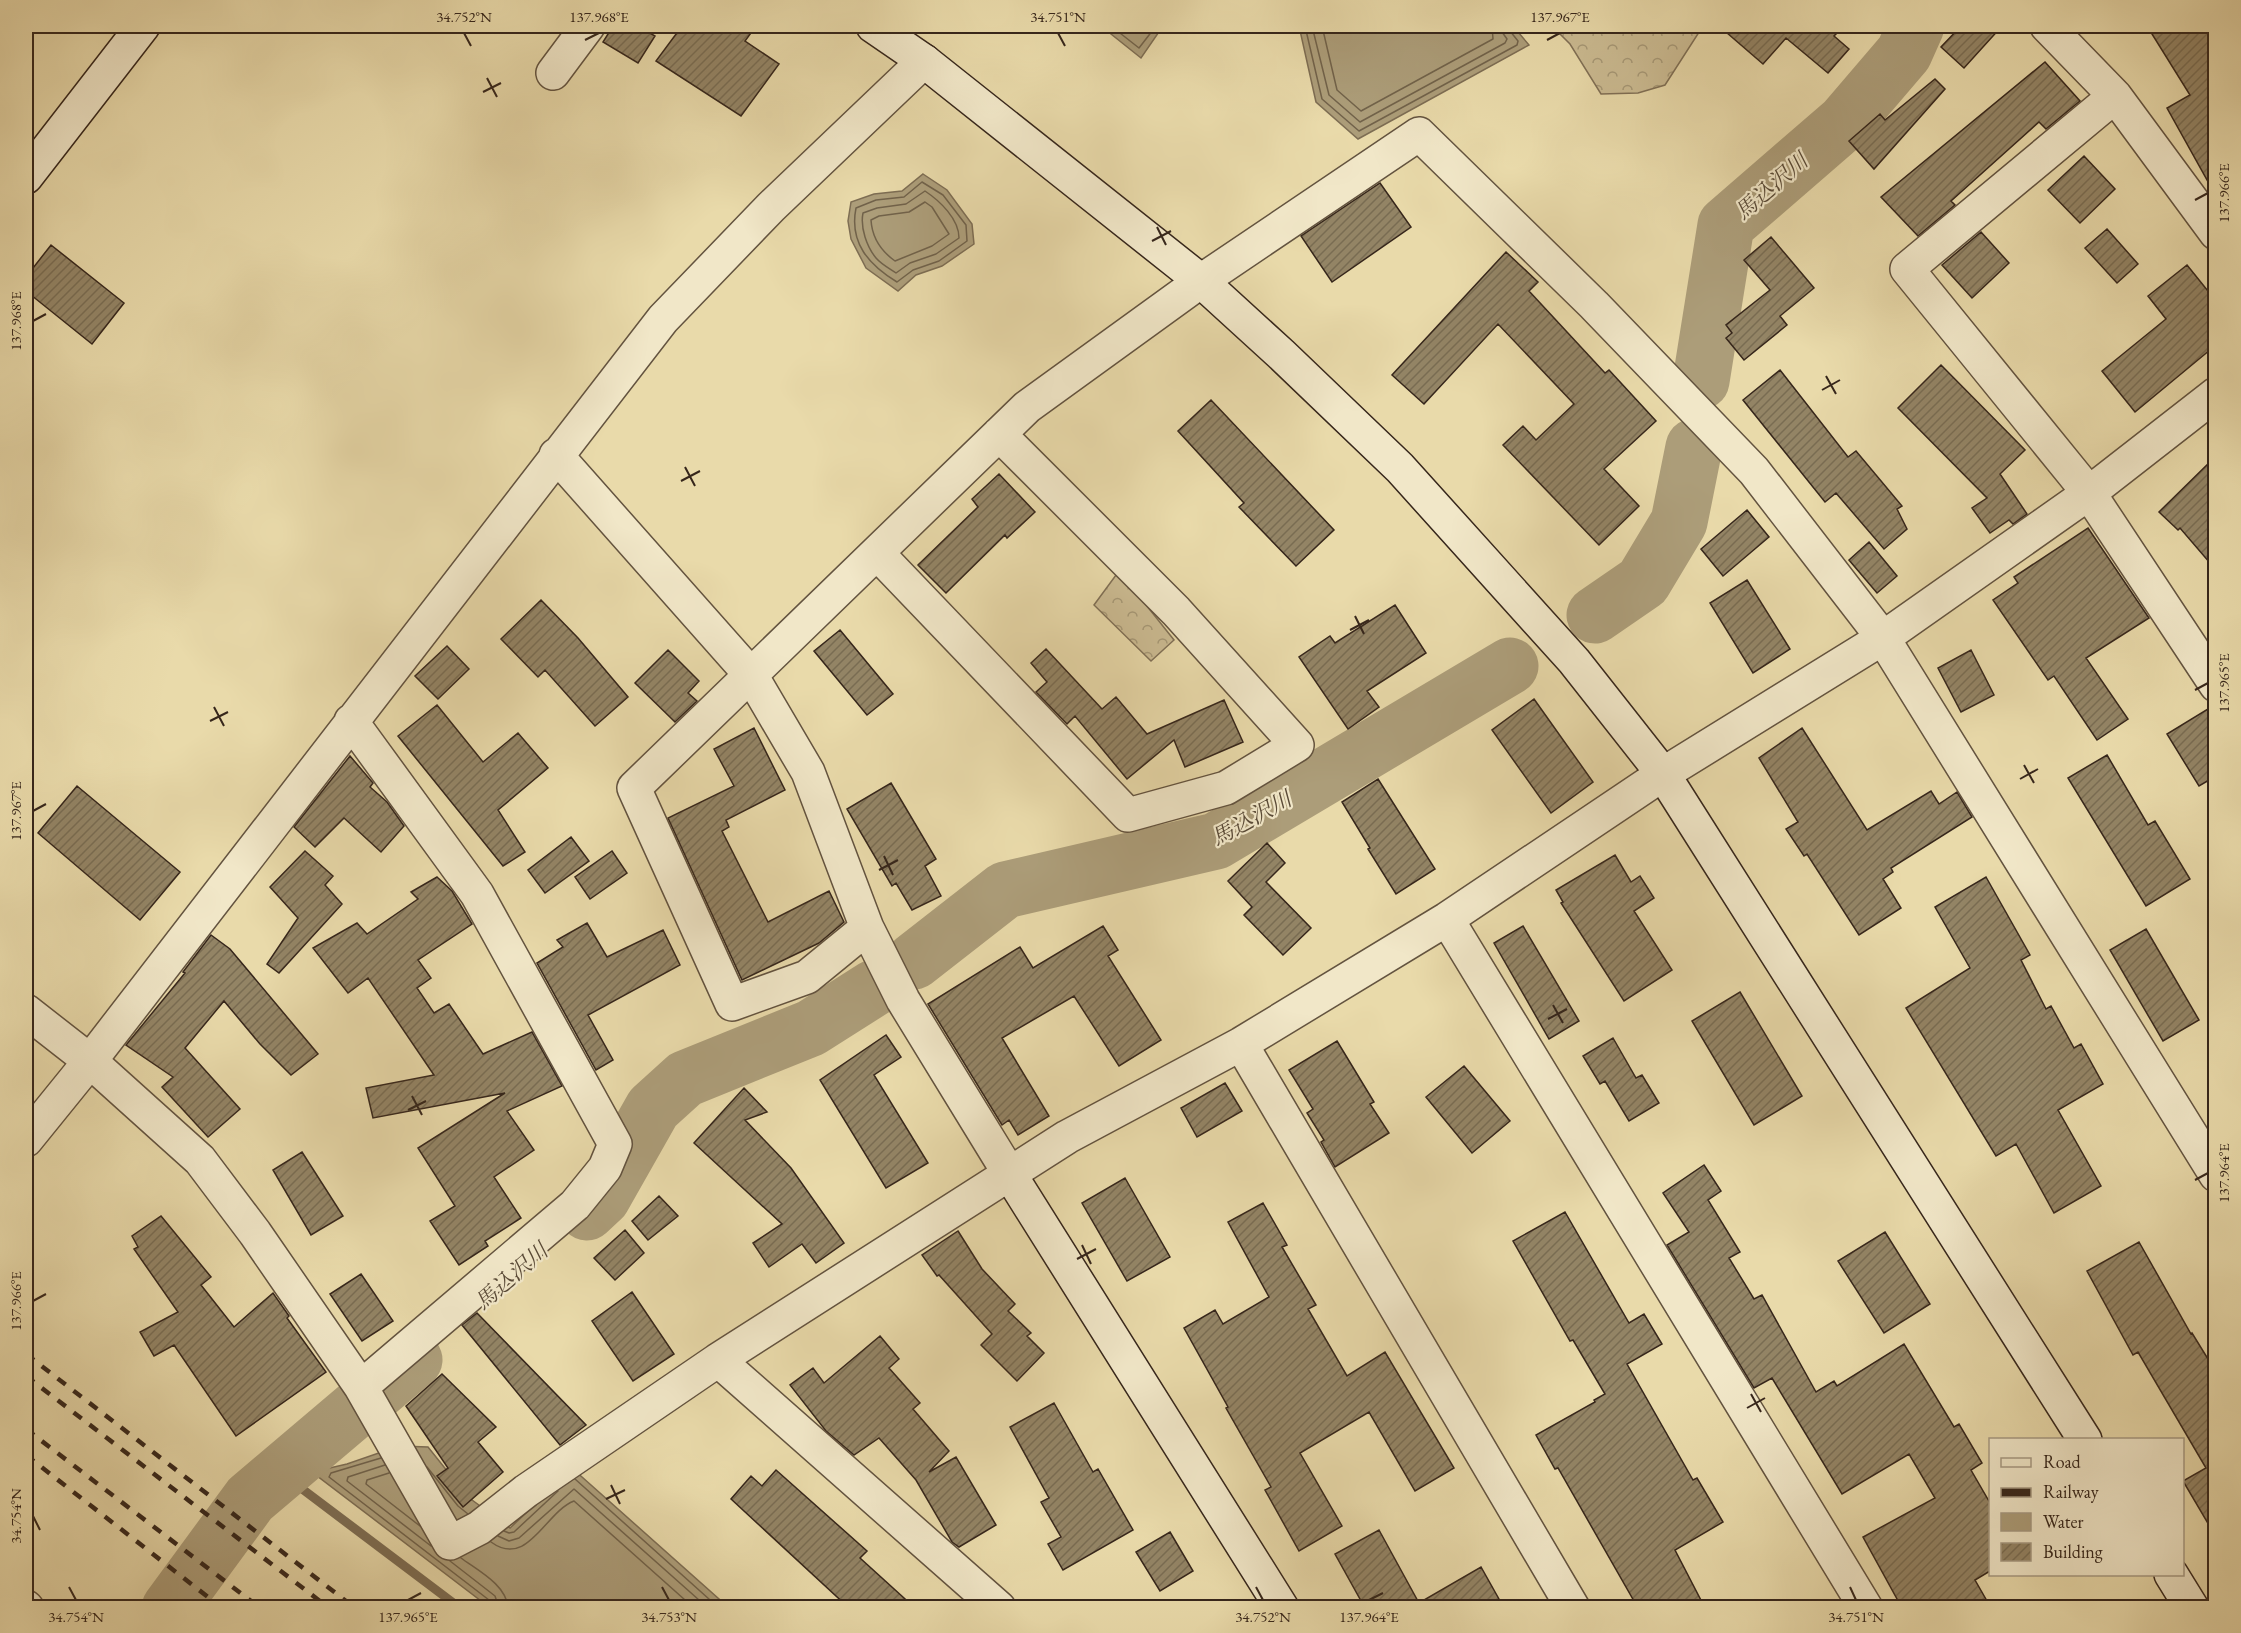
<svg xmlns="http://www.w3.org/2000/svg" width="2241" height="1633" font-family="'EB Garamond','Noto Serif JP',serif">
<defs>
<pattern id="forest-crowns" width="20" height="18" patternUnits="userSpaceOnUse" patternTransform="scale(1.5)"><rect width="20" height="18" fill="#cbbb92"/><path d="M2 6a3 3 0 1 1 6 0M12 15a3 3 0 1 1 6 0" fill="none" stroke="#a69876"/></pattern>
<pattern id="building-hatch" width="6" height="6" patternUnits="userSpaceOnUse" patternTransform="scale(1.5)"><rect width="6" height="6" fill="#938465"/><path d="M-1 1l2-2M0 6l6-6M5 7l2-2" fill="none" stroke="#796c52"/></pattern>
</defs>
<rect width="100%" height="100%" fill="#e9daaa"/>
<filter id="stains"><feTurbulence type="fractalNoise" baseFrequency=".00333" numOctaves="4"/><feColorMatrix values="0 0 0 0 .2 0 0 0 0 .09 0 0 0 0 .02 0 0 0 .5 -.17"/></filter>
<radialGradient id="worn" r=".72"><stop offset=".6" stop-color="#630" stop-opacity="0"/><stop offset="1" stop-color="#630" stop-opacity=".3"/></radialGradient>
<path fill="url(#forest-crowns)" stroke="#807056" stroke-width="1.5" d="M1552,26H1703L1665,85L1638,93L1601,94L1570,44Z
M1119,571L1174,640L1151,661L1094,605Z"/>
<path fill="#ac9d79" stroke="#7d6d53" stroke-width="1.5" d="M1101,26H1163L1141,58Z
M1299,26H1513L1529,45L1358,139L1316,102Z
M923,174L947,190L972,224L974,244L942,266L916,275L898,291L866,268L851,239L848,221L851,202L874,194L902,191Z
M399,1446L428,1447L468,1497L510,1528L573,1469L728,1607H489L312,1472L347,1464Z"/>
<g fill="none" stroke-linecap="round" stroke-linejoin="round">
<path stroke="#71624a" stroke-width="1.5" d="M1111,26L1139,48L1156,26
M1305,26L1322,99L1359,131L1517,45L1518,41L1510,31L1509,26
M1312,26L1329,95L1360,122L1505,43L1507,39L1502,32L1501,26
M1322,26L1337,90L1361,111L1493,39L1492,26
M922,182L943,195L966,225L967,241L939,261L913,270L897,282C869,265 849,243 856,208L876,200L904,197Z
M925,191C940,201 959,219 959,238L936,254L910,263L896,273C890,269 881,264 876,258C867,247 860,228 863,213L877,208L906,204Z
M925,202L932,207L949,234L932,246L895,261C881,251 872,237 871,220L879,216L909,212Z
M381,1458L331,1473L329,1477L489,1600L492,1608
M385,1465L348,1477L347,1481L431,1546
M427,1467L458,1506L468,1514
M389,1473L367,1480L366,1484L420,1526
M575,1479L719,1608
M504,1531L509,1533L514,1532L558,1491
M498,1536L509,1541L519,1538L574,1489L708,1608
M491,1542C528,1569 545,1512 574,1501L694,1608
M461,1558C477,1570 507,1585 508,1608
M450,1561L495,1596L499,1608"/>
<path stroke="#7d6d53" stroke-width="9" d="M250,1499L285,1476L460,1608"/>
<path stroke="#ac9d79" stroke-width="57" d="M1701,381L1726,225L1845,122L1904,53L1916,26
M1595,615L1643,582L1679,522L1694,447
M914,961L1005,890L1216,841L1510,666
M587,1212L602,1198L653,1108L685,1079L811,1028L874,988
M170,1608L250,1499L414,1360"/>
</g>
<path fill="url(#building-hatch)" stroke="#36261b" stroke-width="1.5" d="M613,26H638L655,36L638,63L603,42Z
M682,26H756L745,41L779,64L741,116L656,61Z
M1719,26H1844L1834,36L1849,49L1828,73L1786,38L1763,64Z
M1961,26H2002L1964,68L1941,47Z
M2147,26H2216V196L2167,108L2190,95Z
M2045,62L2080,101L2046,129L2039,122L1951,201L1955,205L1918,236L1881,197Z
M1935,79L1945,89L1874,169L1849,141L1880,114L1885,120Z
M2084,156L2115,189L2080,223L2048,190Z
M1380,183L1411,227L1332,282L1301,236Z
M2107,229L2138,264L2117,283L2085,248Z
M1981,232L2009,263L1972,298L1942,265Z
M1771,237L1814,288L1780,316L1787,325L1744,360L1726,338L1732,333L1726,325L1770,290L1744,260Z
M51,245L124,303L92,344L26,291V277Z
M1506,252L1538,282L1529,291L1605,373L1609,370L1656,421L1604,469L1639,506L1599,545L1503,445L1523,426L1536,440L1574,404L1498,324L1424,404L1392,375Z
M2187,265L2216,301V345L2135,412L2102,371L2166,319L2148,296Z
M1941,365L2025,450L2000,474L2027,514L2013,524L2009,520L1990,533L1972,508L1987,498L1898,408Z
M1780,370L1848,457L1856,451L1902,506L1897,509L1907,529L1884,549L1836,493L1825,502L1743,400Z
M1211,400L1334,530L1296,566L1239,507L1244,503L1178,431Z
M2216,456V570L2180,528L2178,530L2159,512Z
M999,474L1035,512L1007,538L1005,535L946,593L918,565L978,507L972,499Z
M1747,510L1769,537L1723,576L1701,549Z
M2088,528L2149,618L2086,658L2128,719L2097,740L2054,676L2048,680L1993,600L2018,583L2014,577Z
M1869,542L1897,576L1877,593L1849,560Z
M1747,580L1790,649L1753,673L1710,603Z
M541,600L578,638L628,697L595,726L545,670L538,677L501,639Z
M1395,605L1426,653L1367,691L1379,707L1348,729L1299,657L1330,636L1335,643Z
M840,630L893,694L867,715L814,651Z
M447,646L469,669L438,699L415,676Z
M1046,649L1102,709L1116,697L1147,734L1224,700L1243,742L1185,767L1174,740L1127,779L1075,716L1067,724L1036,692L1047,682L1031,663Z
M668,650L699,681L688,693L697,701L675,722L635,683Z
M1971,650L1994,695L1961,712L1938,668Z
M1534,699L1593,782L1551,813L1492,730Z
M2216,704V776L2199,786L2167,734Z
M437,705L483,762L518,733L548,768L498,810L525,852L503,866L398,736Z
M754,728L785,790L726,820L729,827L722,831L768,922L829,891L844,922L819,943L742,980L668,818L734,786L714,749Z
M1802,728L1867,830L1931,791L1939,804L1957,792L1972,817L1891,868L1893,872L1883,879L1901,908L1859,935L1807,854L1804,856L1786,829L1798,822L1759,758Z
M2107,755L2148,825L2155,821L2190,879L2146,906L2068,778Z
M350,756L373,783L370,787L387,802L404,826L381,852L344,818L315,847L294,827Z
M1378,779L1435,869L1396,894L1368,849L1370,848L1342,802Z
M891,783L936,859L925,866L941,896L912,910L896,883L892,886L847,809Z
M77,786L180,872L140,920L38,833Z
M571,837L589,861L545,893L528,870Z
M1267,843L1285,863L1266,882L1311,928L1283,955L1244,915L1252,907L1228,881Z
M305,851L333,876L325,885L342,904L279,973L267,964L298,918L270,887Z
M612,851L627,873L590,899L575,877Z
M1615,855L1631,882L1640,876L1654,898L1634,911L1672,970L1624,1001L1561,903L1563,902L1556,890Z
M437,877L452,891L472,924L418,960L431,978L417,988L434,1013L449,1004L483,1054L532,1032L562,1086L507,1111L534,1150L494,1177L521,1218L485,1241L488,1246L459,1265L430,1221L455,1206L418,1148L505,1093L373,1118L366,1088L434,1075L368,978L348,993L313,948L357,923L367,934L418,899L411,892Z
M1986,877L2030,955L2021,960L2046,1009L2051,1006L2074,1048L2081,1044L2103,1084L2058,1110L2101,1186L2054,1213L2016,1144L1996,1156L1906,1008L1970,968L1935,907Z
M587,923L607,957L663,930L680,965L588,1015L613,1060L596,1070L537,963L563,947L557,940Z
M1103,926L1118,950L1108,956L1161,1040L1119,1066L1074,996L1002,1038L1049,1116L1018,1135L1009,1120L1002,1125L928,1004L1020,947L1033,968Z
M1523,926L1579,1021L1549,1039L1494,943Z
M2146,929L2199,1020L2163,1041L2110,950Z
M211,935L230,949L318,1054L291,1075L260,1044L224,1001L185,1048L240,1109L208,1137L162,1087L173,1077L126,1045L185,973L183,972Z
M1740,992L1802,1096L1754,1125L1692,1021Z
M886,1035L901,1057L874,1075L928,1163L886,1188L820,1080Z
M1613,1038L1636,1078L1642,1075L1659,1103L1629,1121L1605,1081L1600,1084L1583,1056Z
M1337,1041L1374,1102L1370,1104L1389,1133L1335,1167L1321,1142L1324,1140L1307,1113L1313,1109L1289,1070Z
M1464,1066L1510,1121L1472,1153L1426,1097Z
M1225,1083L1242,1111L1197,1137L1181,1108Z
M744,1088L767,1112L745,1120L791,1168L844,1243L816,1263L802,1244L769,1267L753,1243L782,1224L694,1143Z
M302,1152L343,1216L311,1235L273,1170Z
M1704,1165L1721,1191L1708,1200L1740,1252L1729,1258L1754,1299L1762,1295L1816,1392L1834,1381L1837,1386L1904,1344L1954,1427L1959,1424L1982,1463L1971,1470L1990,1503V1571L1975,1580L1991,1608H1902L1863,1537L1935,1498L1909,1454L1842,1494L1772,1378L1754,1388L1667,1245L1689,1232L1663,1193Z
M1125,1178L1170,1257L1127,1281L1082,1203Z
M659,1196L678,1216L648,1240L632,1221Z
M1263,1203L1287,1245L1282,1247L1316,1305L1308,1309L1347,1376L1385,1352L1454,1468L1415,1491L1369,1412L1300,1453L1342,1526L1299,1551L1265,1490L1271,1487L1226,1408L1228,1407L1184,1328L1215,1310L1223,1324L1269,1297L1228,1222Z
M1565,1212L1629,1323L1644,1314L1662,1344L1627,1364L1693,1480L1697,1478L1723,1522L1675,1550L1705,1608H1638L1558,1468L1555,1469L1536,1435L1595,1402L1594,1400L1605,1394L1573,1340L1570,1341L1513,1241Z
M161,1216L211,1277L201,1285L234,1327L273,1293L289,1316L287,1318L326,1372L236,1436L174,1345L154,1356L140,1332L178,1312L134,1249L138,1247L132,1236Z
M625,1230L644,1253L615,1280L594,1258Z
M958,1231L982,1269L1015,1304L1008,1311L1031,1333L1027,1336L1044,1353L1017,1381L981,1345L992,1334L939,1275L937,1276L922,1255Z
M1885,1232L1930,1304L1884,1333L1838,1261Z
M2139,1242L2191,1334L2192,1333L2216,1372V1537L2183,1481L2206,1468L2138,1352L2133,1355L2087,1271Z
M361,1274L393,1321L362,1341L330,1294Z
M632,1292L674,1354L633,1381L592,1321Z
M477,1313L586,1425L560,1445L462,1325Z
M880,1336L899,1359L889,1368L920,1403L913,1409L949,1451L929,1472L956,1457L996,1525L959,1547L952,1542L916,1480L879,1438L854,1455L826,1431L790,1385L813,1368L824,1383Z
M442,1374L496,1427L478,1442L503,1472L463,1507L437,1476L448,1468L406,1406Z
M1054,1403L1093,1472L1098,1469L1133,1530L1063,1570L1048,1544L1061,1537L1041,1502L1049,1498L1010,1427Z
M776,1470L867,1551L860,1558L915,1608H849L731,1499L751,1476L762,1486Z
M1379,1530L1419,1603L1481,1567L1504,1608H1365L1335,1554Z
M1170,1532L1193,1571L1160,1591L1136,1552Z"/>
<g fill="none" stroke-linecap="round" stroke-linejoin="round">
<g stroke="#63533f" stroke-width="36">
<path id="street" d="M2047,26L2115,96L2216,233
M553,73L588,26
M2115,96L1907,269L2089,493L2216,685
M556,455L751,675L808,772L867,928L903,1000L1009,1173
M877,553L1128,815L1226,788L1297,745L1176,611L999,434
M351,721L477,894L615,1144L605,1168L575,1205L361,1387
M1447,919L1866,1608
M867,928L807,977L732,1004L634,788L1027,407L1201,281L1419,134L1594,305L1754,471L1883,638L2216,1175
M26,1011L90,1061L200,1160L255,1233L361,1387L450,1543L479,1528L526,1491L718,1360
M1241,1044L1573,1608
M26,1140L90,1061L663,319L771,207L924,61
M26,1607L27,1608
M999,1608L718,1360L1067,1137L1241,1044L1447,919L1663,774L1883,638L2089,493L2216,394"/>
</g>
<g stroke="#36261b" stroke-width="36">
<path id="secondary" d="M873,26L924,61L1201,281L1281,354L1400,468L1574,661L1663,774L2085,1440
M26,177L143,26
M1009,1173L1282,1608
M2171,1574L2192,1608"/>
</g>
<use href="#street" stroke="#f1e7c8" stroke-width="33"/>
<use href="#secondary" stroke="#f1e7c8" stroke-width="33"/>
<path stroke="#36261b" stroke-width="4.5" stroke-dasharray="10 10" stroke-linecap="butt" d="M26,1354L355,1608
M26,1376L329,1608
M26,1429L260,1608
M26,1455L222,1608"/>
</g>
<path fill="none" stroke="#36261b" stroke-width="2" d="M464,33L471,46M1058,33L1065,46M585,40L599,33M1547,40L1560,33M487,78L497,97M483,92L501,83M2195,200L2208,193M1157,227L1166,245M1152,241L1171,231M33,321L46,314M1826,376L1836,394M1822,390L1840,380M685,467L695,486M681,481L700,471M1355,616L1364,634M1350,630L1369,620M2195,690L2208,683M214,707L224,726M210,721L228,712M2024,765L2034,783M2020,779L2038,769M33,811L46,804M884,856L893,875M879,870L898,860M1553,1005L1563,1023M1548,1019L1567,1009M412,1096L422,1115M408,1110L426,1101M2195,1180L2208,1173M1082,1245L1091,1264M1077,1259L1096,1249M33,1301L46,1294M1751,1394L1761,1412M1747,1408L1765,1398M611,1485L620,1504M606,1499L625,1490M33,1516L40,1530M69,1587L76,1600M662,1587L669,1600M1256,1587L1263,1600M1850,1587L1856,1600M408,1600L421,1593M1369,1600L1383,1593"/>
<g text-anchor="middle" stroke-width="4.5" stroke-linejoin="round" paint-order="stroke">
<g font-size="22" font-style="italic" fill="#594a37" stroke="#f1e7c8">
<text transform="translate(1771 186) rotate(-41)" y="8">馬込沢川</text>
<text transform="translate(1251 818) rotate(-29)" y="8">馬込沢川</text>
<text transform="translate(511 1276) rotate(-41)" y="8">馬込沢川</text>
</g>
</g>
<rect width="2241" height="1633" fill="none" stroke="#e9daaa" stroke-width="66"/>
<rect x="1989" y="1438" width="195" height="138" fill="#f1e7c8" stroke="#a69a83" stroke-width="1.5"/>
<rect x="2001" y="1458" width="30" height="9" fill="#f1e7c8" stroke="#a69a83" stroke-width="1.5"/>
<text x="2043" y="1468" font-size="18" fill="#36261b">Road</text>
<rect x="2001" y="1488" width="30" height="9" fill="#36261b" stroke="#a69a83" stroke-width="1.5"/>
<text x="2043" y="1498" font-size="18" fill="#36261b">Railway</text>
<rect x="2001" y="1513" width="30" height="18" fill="#ac9d79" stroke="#a69a83" stroke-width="1.5"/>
<text x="2043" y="1528" font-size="18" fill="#36261b">Water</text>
<rect x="2001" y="1543" width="30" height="18" fill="url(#building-hatch)" stroke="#a69a83" stroke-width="1.5"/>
<text x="2043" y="1558" font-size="18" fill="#36261b">Building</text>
<rect x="33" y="33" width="2175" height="1567" fill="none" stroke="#36261b" stroke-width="2"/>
<g font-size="15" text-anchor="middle" fill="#36261b">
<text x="464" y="22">34.752°N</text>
<text x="599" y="22">137.968°E</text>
<text x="1058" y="22">34.751°N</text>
<text x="1560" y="22">137.967°E</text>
<text transform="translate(2224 193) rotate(-90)" y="5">137.966°E</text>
<text transform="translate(16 321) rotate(-90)" y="5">137.968°E</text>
<text transform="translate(2224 683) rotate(-90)" y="5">137.965°E</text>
<text transform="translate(16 811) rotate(-90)" y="5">137.967°E</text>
<text transform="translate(2224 1173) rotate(-90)" y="5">137.964°E</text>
<text transform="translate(16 1301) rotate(-90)" y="5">137.966°E</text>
<text transform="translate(16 1516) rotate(-90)" y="5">34.754°N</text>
<text x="76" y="1622">34.754°N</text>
<text x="408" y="1622">137.965°E</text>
<text x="669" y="1622">34.753°N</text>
<text x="1263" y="1622">34.752°N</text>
<text x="1369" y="1622">137.964°E</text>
<text x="1856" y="1622">34.751°N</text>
</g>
<rect width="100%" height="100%" filter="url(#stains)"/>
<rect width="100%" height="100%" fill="url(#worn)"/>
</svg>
